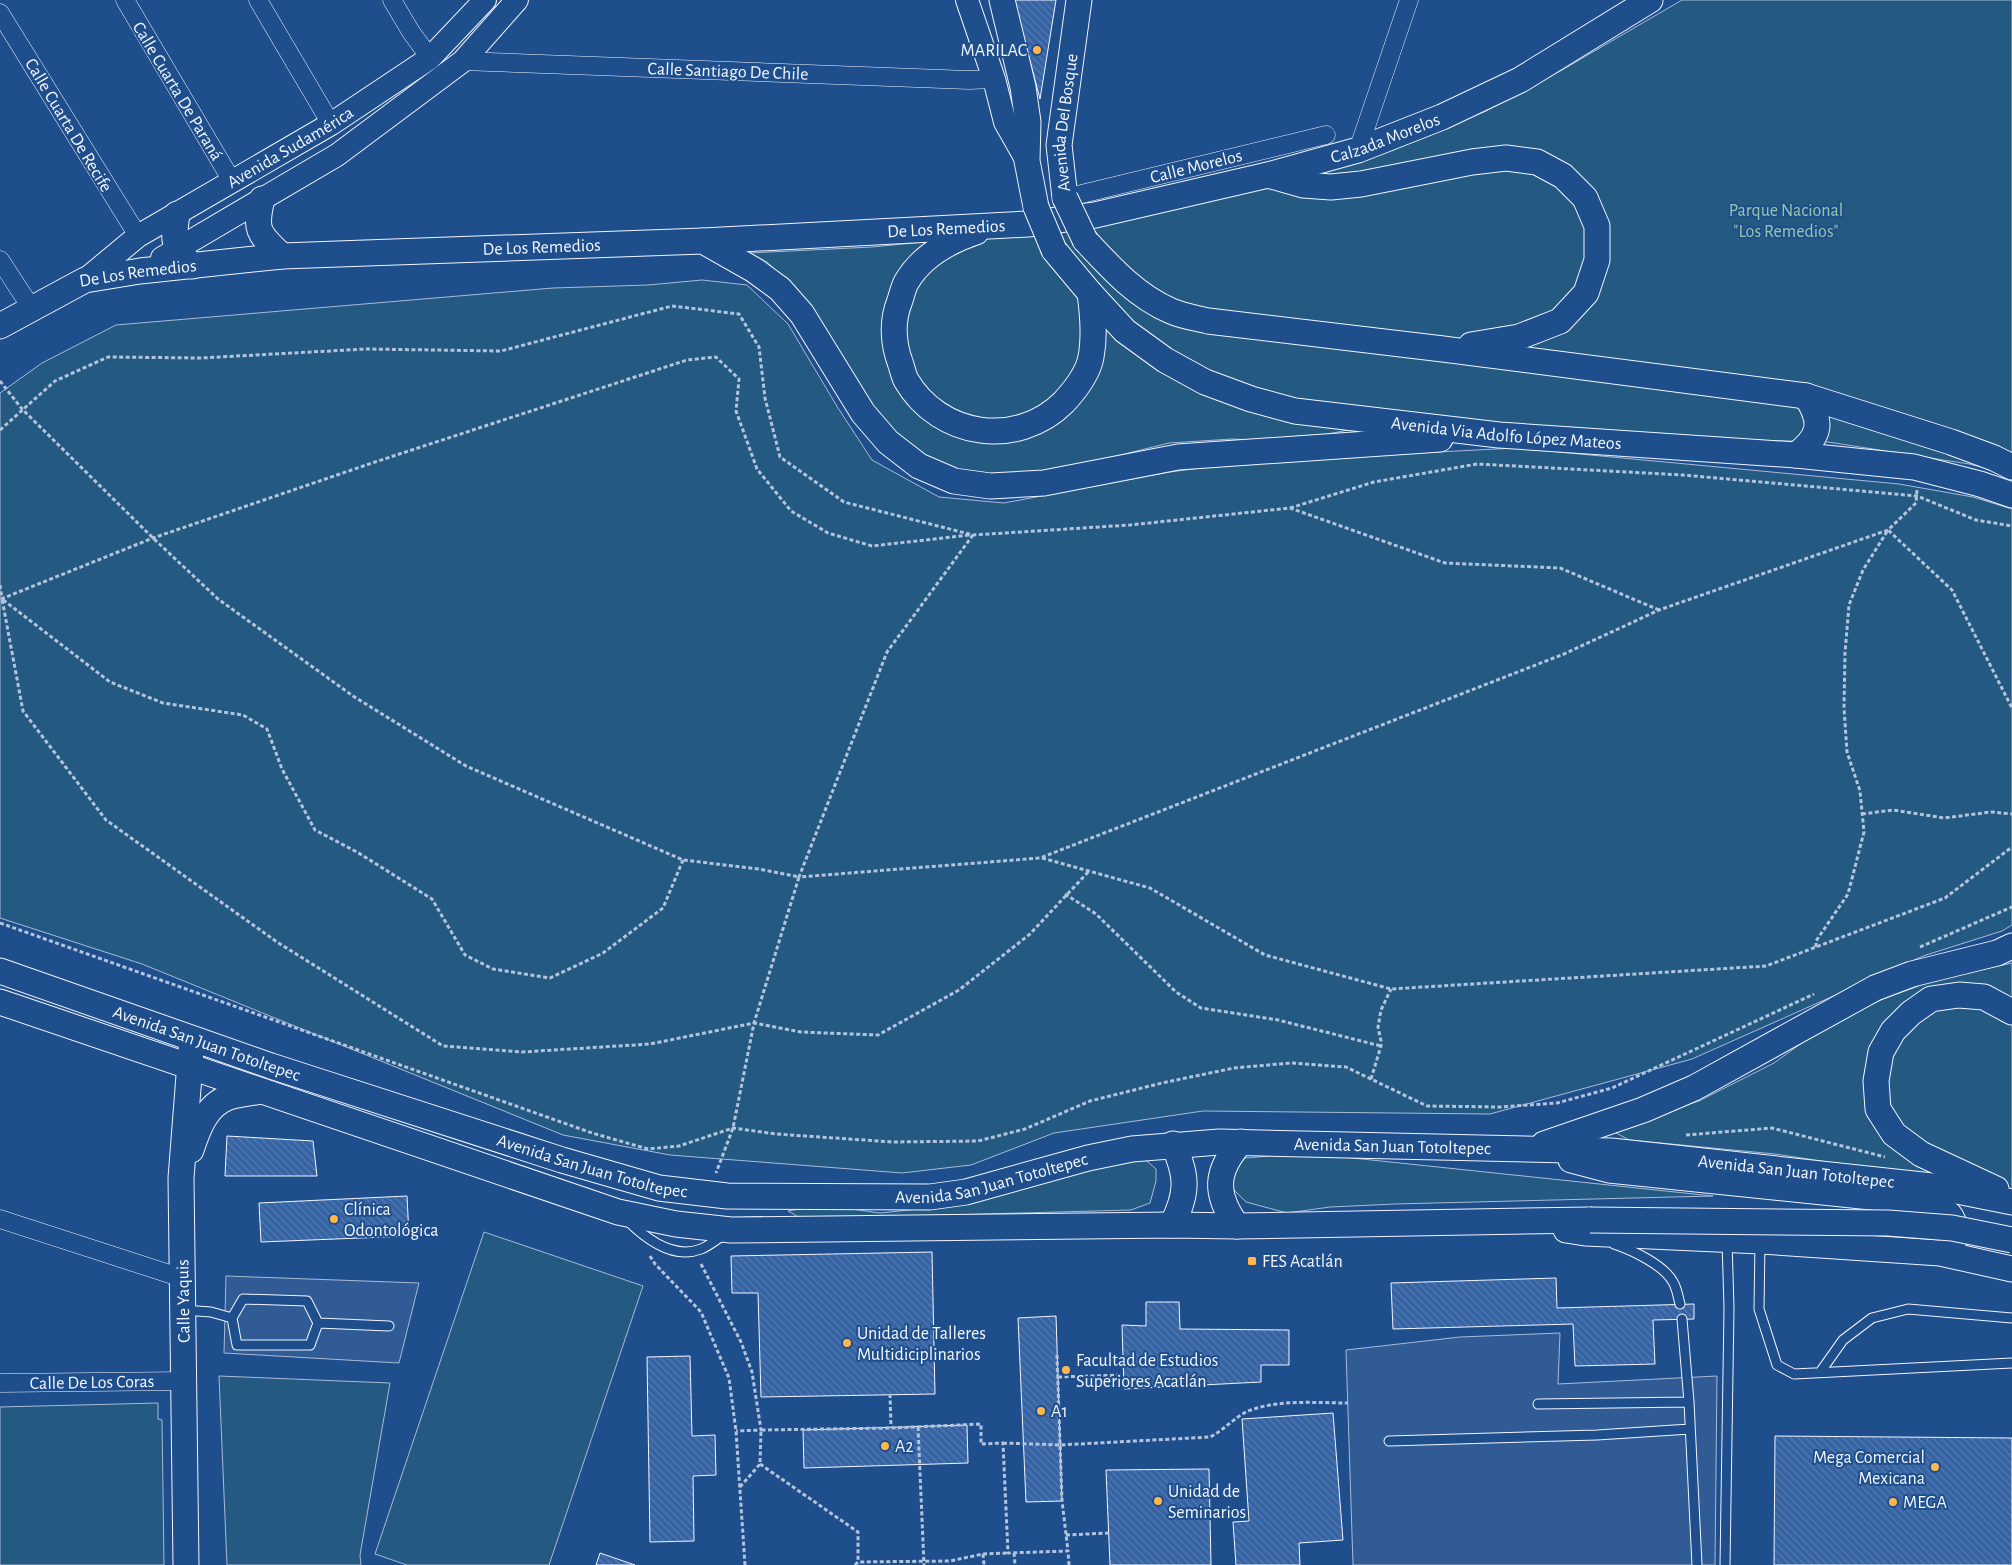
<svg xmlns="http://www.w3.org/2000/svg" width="2012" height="1565" font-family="'Alegreya Sans',sans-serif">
<defs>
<pattern id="building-back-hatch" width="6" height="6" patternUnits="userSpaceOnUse" patternTransform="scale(1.25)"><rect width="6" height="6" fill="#3563a3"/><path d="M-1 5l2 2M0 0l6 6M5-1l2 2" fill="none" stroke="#537ab1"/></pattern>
</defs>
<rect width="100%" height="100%" fill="#1f4e8c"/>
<path fill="#245a82" stroke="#a8bbd7" d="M1682,0H2012V475L1969,464L1828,442L1348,430L1318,436L1273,441L1232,439L1169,443L1048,473L981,479L951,469L912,449L875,411L783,277L767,262L749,253L872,247L984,236L1322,170L1393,150L1486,111L1562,70Z
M702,280L747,285L788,324L838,408L872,460L939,497L1004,503L1170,472L1292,456L1378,455L1516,448L1899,484L1973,497L2012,509V925L2002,931L1923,956L1692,1059L1490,1114L1203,1111L1054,1133L971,1165L902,1173L670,1155L563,1135L142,964L0,918V393L42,363L116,325L553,288L648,285Z
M2012,963V1190L1775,1154L1629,1140L1609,1129L1699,1101L1774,1063L1821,1029L1883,999L1932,981Z
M1305,1153L1713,1196L1395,1204L1330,1207L1287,1213L1246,1202L1234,1190L1231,1175L1245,1158Z
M1140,1155L1156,1169V1181L1150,1203L1131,1210L802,1219L788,1211L823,1205L880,1213L938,1207Z
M484,1232L643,1286L549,1565H407L375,1554Z
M219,1376L390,1383L360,1555L361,1565H227Z
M158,1403V1419L162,1420L164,1565H0V1407Z"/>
<path fill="#305b95" stroke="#a8bbd7" d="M226,1276L419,1283L399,1363L224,1353Z
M1560,1333L1558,1384L1717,1376L1715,1565H1353L1346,1350L1460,1337Z"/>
<path fill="url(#building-back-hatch)" stroke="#f2f6ff" d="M1014,0H1056L1040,99Z
M227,1136L313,1141L317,1176H225Z
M407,1196L409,1236L261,1242L259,1203Z
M932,1252L935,1394L761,1397L758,1293H732L731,1256Z
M1556,1278L1557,1308L1694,1304V1319L1653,1320L1655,1364L1575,1366L1573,1324L1393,1329L1391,1283Z
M1146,1302H1179L1180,1329L1289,1330V1365H1261V1382L1124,1389L1122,1325L1146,1326Z
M1056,1316L1062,1501L1026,1502L1018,1318Z
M690,1356L692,1436L715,1435L716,1475L693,1476L694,1541L650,1542L647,1357Z
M1333,1413L1343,1540L1299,1543L1300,1565H1236L1233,1522L1249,1521L1242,1419Z
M967,1425L968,1463L804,1468L803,1430Z
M1775,1436L2012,1438V1565H1774Z
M1209,1469L1211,1565H1110L1106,1470Z
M600,1553L635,1565H596Z"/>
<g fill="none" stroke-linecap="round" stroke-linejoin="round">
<g stroke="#f2f6ff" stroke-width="11">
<path id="service" d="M627,1220C646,1239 673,1260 701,1249C709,1246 717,1239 725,1234
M1760,1243L1759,1309L1777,1365L1794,1374L2012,1363
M1614,1244C1632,1250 1664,1265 1673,1282C1677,1288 1678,1297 1680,1304
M243,1299L307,1301L318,1323L310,1345H237L232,1318Z
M183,1310L211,1312L232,1318
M1682,1319L1689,1402L1697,1565
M318,1323L389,1326
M1821,1371L1843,1340L1872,1318L1908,1309L2012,1318
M1538,1404L1689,1402
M1389,1441L1597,1435L1690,1429
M1725,1565L1729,1308L1727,1240"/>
</g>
<g stroke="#f2f6ff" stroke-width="19">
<path id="minor" d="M125,0L232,181
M258,0L331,124
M392,0L411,32L430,58
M0,13L138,236
M463,61L969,80L994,79
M1358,150L1409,0
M1065,198L1326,135
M0,260L32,309
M0,1219L182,1278
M0,1383L184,1381"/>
</g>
<g stroke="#f2f6ff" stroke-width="24">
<g id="tertiary">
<path d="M967,0L994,79L1005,122L1027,161"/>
<path d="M162,258L337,155L463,61L517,0"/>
<path id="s1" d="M85,280L138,236L331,124L430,58L485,0"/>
</g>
</g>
<g stroke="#f2f6ff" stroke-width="27">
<g id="secondary">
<path d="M1002,0L1023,87L1028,122L1027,161L1036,207"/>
<path d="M1268,175L1303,185L1331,187L1361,184L1472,162L1506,158L1537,162L1563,176L1585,198L1597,226V260L1586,293L1560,321L1519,337L1471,345"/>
<path id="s2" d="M1065,198L1059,145L1079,0"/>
<path d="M262,199C254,231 259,234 282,256"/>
<path d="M177,214C173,243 172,244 192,266"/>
<path d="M976,232C949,241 922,256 907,281C903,287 902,296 899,303C892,321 893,343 900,362C902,367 903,374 906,380C939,437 1017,449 1064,402C1075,390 1088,374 1091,357C1095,336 1093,315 1090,293"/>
<path d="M1085,240C1111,268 1136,296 1171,311C1182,316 1196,318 1208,321L1443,349L1806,396L1951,442L1994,458L2012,467"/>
<path d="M703,241L754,270L780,289L802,314L863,413L888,442L919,466L954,481L990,486L1044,483L1178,457L1440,439"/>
<path id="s3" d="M1054,250L1090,293L1125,331L1165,360L1205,382L1251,399L1295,411L1499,435L1796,455L1914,467L1980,484L2012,495"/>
<path id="s4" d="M0,326L85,280L140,271L282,256L703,241L1028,224L1095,215L1268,175L1358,150L1442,117L1520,80L1650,0"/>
<path d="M1796,455C1821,436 1823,422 1806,396"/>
<path id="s5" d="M0,971L271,1066L562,1160L659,1188L727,1196L930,1197L966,1192L1088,1158L1132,1149L1219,1142L1611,1151L1932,1186L2012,1202"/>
<path d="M0,1002L618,1212L676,1224L731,1230L1172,1225L1237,1226L1590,1220"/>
<path d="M1544,1144L1643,1110L1694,1088L1875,988L1912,974L1997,953L2012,946"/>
<path d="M191,1150C198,1129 206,1105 229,1097C239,1094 251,1093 261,1091"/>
<path d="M1571,1160L1609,1170L1929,1203C1949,1211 1953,1214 1957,1235L1952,1244"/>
<path d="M1996,1189L1921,1154L1894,1134L1878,1109L1876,1081L1881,1052L1893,1031L1911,1013L1931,999L1959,995L1984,997L2012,1012"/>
<path d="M1172,1225C1188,1193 1188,1176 1173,1144"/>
<path d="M1237,1226C1214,1194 1215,1171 1241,1142"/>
<path d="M1566,1230L1585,1233L1760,1241L1940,1253L2012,1269"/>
<path d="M186,1565L181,1178L191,1050"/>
</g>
</g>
<path stroke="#b3c4dc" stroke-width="3" stroke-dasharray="4 2.5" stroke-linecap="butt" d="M0,381L22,409L153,538L218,599L353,696L466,766L683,860L759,869L799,877L754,1023L733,1128L716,1173
M0,430L55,381L108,357L201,358L366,349L501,351L672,306L739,314L759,347L765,398L780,457L844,502L973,535L1130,525L1290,508L1445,563L1560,568L1659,610
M1290,508L1374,482L1477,464L1683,475L1917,496L1976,520L2012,526
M973,535L887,652L799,877L1040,858L1564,654L1659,610L1888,530L1916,503L1917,490
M0,585L2,599
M1,599L153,538L375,462L687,360L716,357L739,379L736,411L757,469L791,511L828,533L872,546L970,535
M1862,814L1893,810L1944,818L1991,812L2012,814
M1042,858L1150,888L1265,955L1391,989L1766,966L1945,898L2012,847
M683,860L663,908L603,953L550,978L493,969L465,955L432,899L357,852L315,830L282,769L267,729L243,715L163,703L110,682L2,599L23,711L106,820L277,942L443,1046L522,1052L650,1044L754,1023L801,1032L878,1035L959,990L1030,934L1089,871
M1065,894L1096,914L1176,992L1201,1008L1278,1020L1381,1046
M0,923L592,1133L648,1149L679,1146L733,1128L776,1134L893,1142L978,1141L1025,1129L1090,1101L1162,1083L1234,1068L1291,1063L1346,1067L1427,1106L1500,1107L1557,1103L1612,1088L1814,994
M1816,947V941L1848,894L1864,832L1860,791L1847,752L1844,708L1845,653L1849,605L1863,570L1888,530L1952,590L2012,708
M1920,947L2012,907
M1371,1079L1381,1046V1041L1378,1027L1381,1010L1391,989
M1686,1135L1772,1128L1885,1157
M650,1256L655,1264L701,1312L729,1378L736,1431L745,1565
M701,1264L741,1342L752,1372L761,1430L736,1431
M1057,1355L1062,1501L1068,1551
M1058,1377L1123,1375
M890,1394L891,1428
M918,1427L924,1565
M1003,1443L1060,1445L1210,1437C1224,1430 1235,1417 1248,1411C1279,1399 1316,1403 1348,1403
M760,1464L858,1532V1562
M740,1487L760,1464L761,1430L891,1428L981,1424V1444L1003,1443L1008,1553L1068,1551L1069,1565
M1066,1535L1108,1533
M1014,1553L1015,1565
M983,1554L984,1565
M855,1565L858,1562L950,1561L983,1554L1008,1553"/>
<use href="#service" stroke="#1f4e8c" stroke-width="9"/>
<use href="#minor" stroke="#1f4e8c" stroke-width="18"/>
<use href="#tertiary" stroke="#1f4e8c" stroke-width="22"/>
<use href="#secondary" stroke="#1f4e8c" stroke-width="25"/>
<g stroke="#f2f6ff" stroke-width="27" stroke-linecap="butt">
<path id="secondary-bridge" d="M1065,198L1085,240
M1036,207L1054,250
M1590,1220L1888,1223L1952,1228L2012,1240"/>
</g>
<use href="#secondary-bridge" stroke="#1f4e8c" stroke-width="25"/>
</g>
<g fill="#ffb74d" stroke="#1f4e8c" stroke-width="2">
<circle cx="1037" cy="50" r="5"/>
<circle cx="334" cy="1219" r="5"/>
<rect x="1247" y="1256" width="10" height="10" rx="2.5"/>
<circle cx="847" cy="1343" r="5"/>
<circle cx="1066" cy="1370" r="5"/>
<circle cx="1041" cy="1411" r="5"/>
<circle cx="885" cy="1446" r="5"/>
<circle cx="1935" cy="1467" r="5"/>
<circle cx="1158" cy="1501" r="5"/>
<circle cx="1893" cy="1502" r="5"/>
</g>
<g text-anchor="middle" stroke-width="4" stroke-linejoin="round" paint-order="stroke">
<g font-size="18" fill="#f2f6ff" stroke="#1f4e8c" text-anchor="start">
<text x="1027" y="56" text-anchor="end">MARILAC</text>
<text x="344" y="1215">Clínica<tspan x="344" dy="21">Odontológica</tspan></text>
<text x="1262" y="1267">FES Acatlán</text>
<text x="857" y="1339">Unidad de Talleres<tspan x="857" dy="21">Multidiciplinarios</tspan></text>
<text x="1076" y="1366">Facultad de Estudios<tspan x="1076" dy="21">Superiores Acatlán</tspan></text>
<text x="1051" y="1417">A1</text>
<text x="895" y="1452">A2</text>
<text x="1925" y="1463" text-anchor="end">Mega Comercial<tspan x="1925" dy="21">Mexicana</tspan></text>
<text x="1168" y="1497">Unidad de<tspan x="1168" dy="21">Seminarios</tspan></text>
<text x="1903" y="1508">MEGA</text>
</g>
<g font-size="18" fill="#f2f6ff" stroke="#1f4e8c">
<text transform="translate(728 71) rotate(2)" y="6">Calle Santiago De Chile</text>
<text transform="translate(178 91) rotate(59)" y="6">Calle Cuarta De Paraná</text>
<text dy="6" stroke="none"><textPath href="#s2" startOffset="76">Avenida Del Bosque</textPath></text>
<text transform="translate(69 125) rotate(59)" y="6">Calle Cuarta De Recife</text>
<text dy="6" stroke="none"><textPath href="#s4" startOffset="1410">Calzada Morelos</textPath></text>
<text dy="6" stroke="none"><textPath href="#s1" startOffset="245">Avenida Sudamérica</textPath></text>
<text transform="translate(1196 166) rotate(-14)" y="6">Calle Morelos</text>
<text dy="6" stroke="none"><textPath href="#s4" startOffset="960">De Los Remedios</textPath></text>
<text dy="6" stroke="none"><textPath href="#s4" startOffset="555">De Los Remedios</textPath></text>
<text dy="6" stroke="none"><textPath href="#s4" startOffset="150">De Los Remedios</textPath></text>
<text dy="6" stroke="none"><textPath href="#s3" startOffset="510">Avenida Via Adolfo López Mateos</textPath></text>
<text dy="6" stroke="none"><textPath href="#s5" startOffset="219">Avenida San Juan Totoltepec</textPath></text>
<text dy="6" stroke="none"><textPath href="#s5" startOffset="1434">Avenida San Juan Totoltepec</textPath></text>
<text dy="6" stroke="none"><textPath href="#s5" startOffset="624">Avenida San Juan Totoltepec</textPath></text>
<text dy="6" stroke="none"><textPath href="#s5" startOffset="1839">Avenida San Juan Totoltepec</textPath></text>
<text dy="6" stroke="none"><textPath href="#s5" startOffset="1029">Avenida San Juan Totoltepec</textPath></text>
<text transform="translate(183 1301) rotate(-91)" y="6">Calle Yaquis</text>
<text transform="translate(92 1382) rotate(-1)" y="6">Calle De Los Coras</text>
</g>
<g font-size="18" fill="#97c8a6" stroke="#1f4e8c">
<text x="1786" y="216">Parque Nacional<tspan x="1786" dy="21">"Los Remedios"</tspan></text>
</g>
</g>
</svg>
